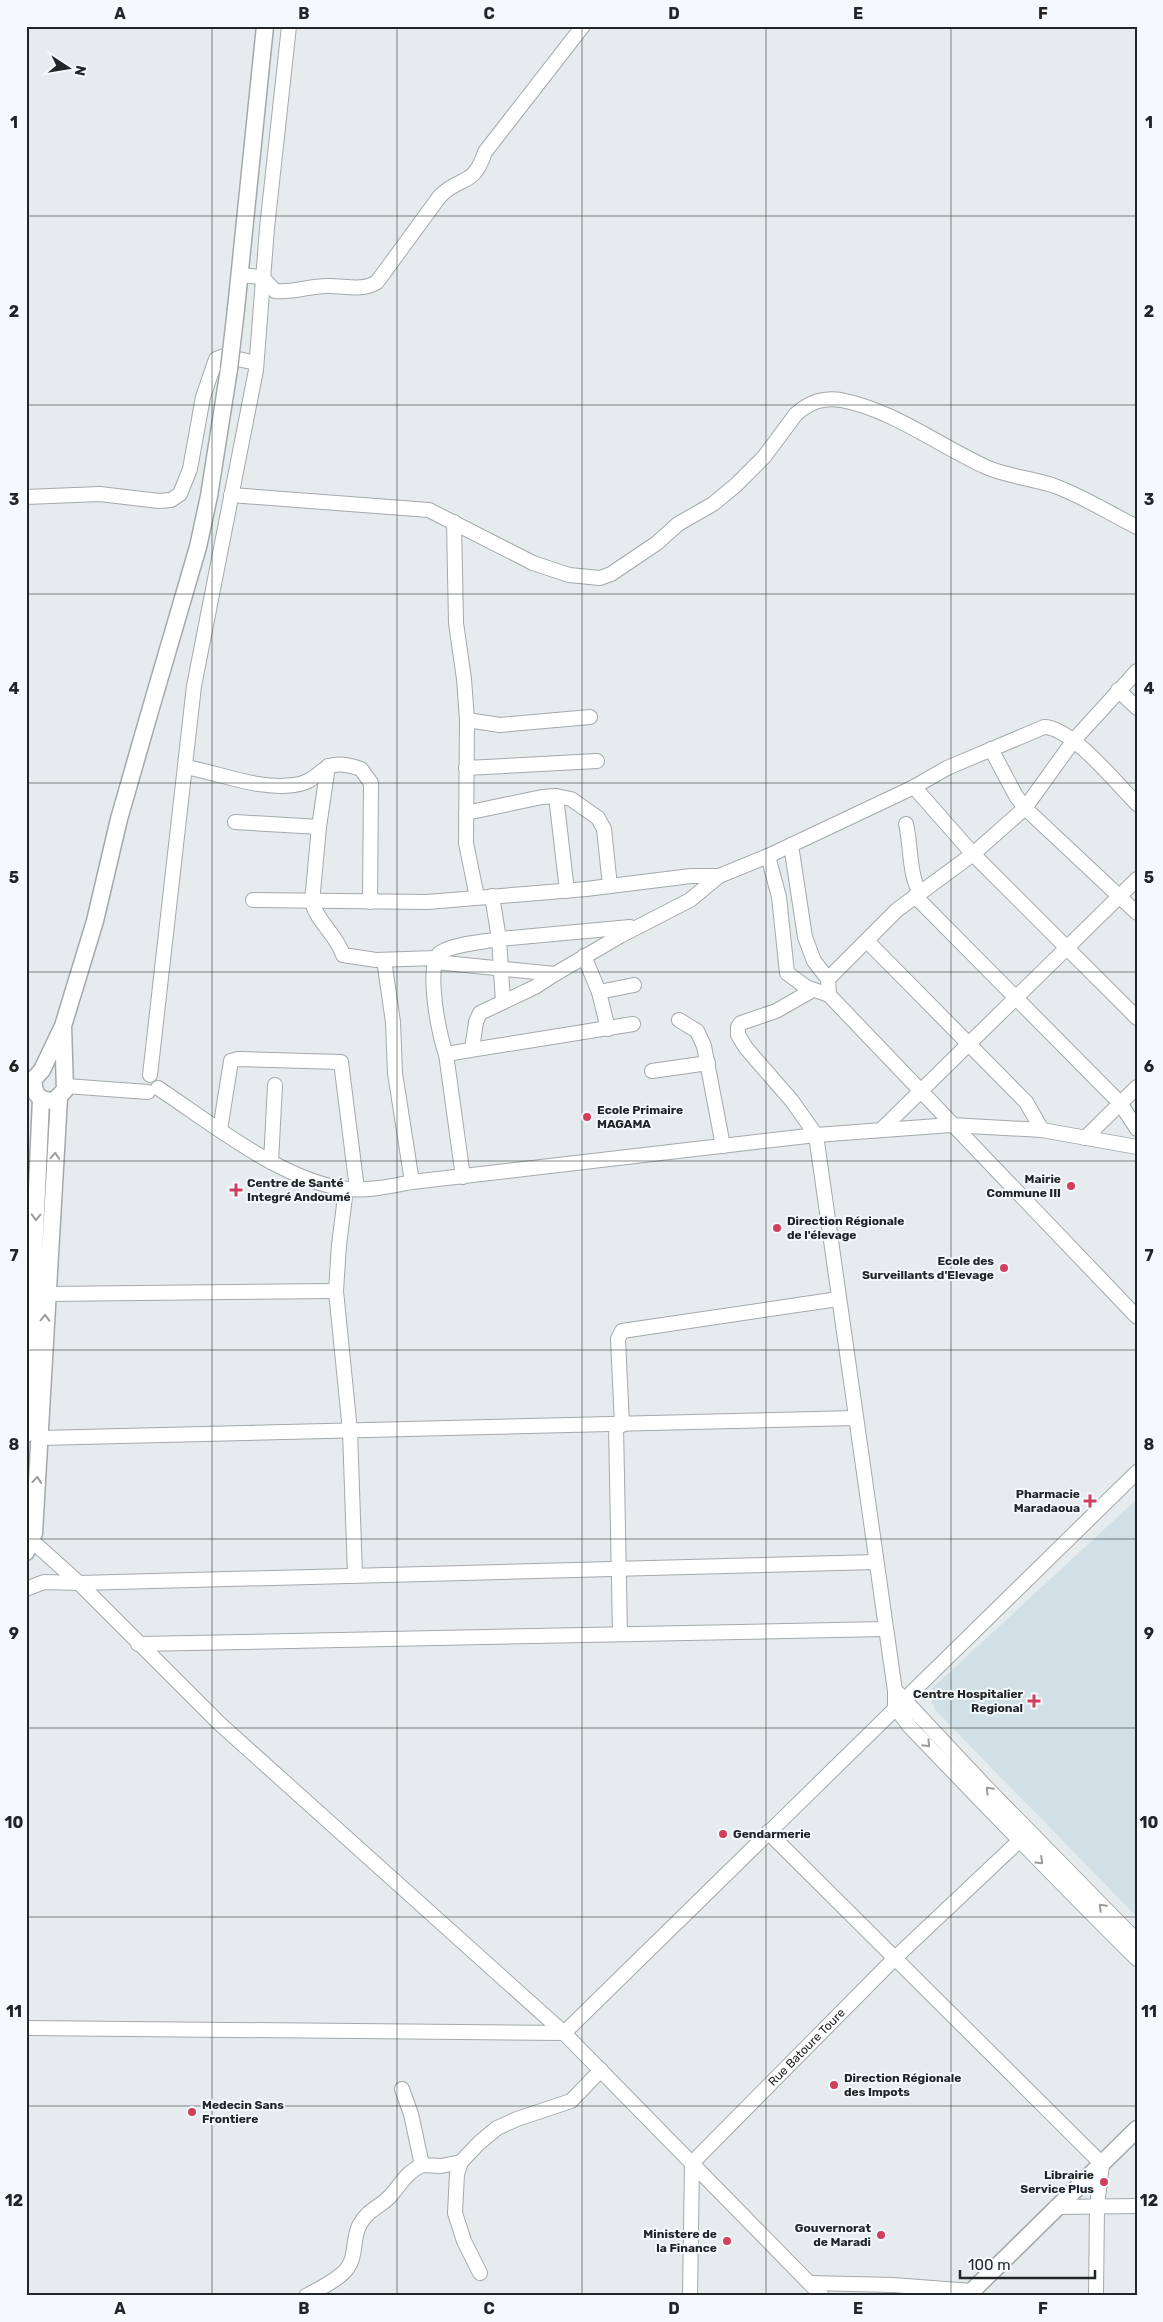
<svg xmlns="http://www.w3.org/2000/svg" width="1163" height="2322" font-family="Rubik,sans-serif">
<rect width="100%" height="100%" fill="#e6ecee"/>
<path fill="#d1e0e6" d="M1137,1499V1917L935,1710L928,1692Z"/>
<g fill="none" stroke-linecap="round" stroke-linejoin="round">
<g stroke="#a3a9ab" stroke-width="16">
<g id="minor">
<path d="M240,275L262,277L275,291C293,293 309,286 326,286C343,285 362,292 377,282L440,196C461,175 473,188 485,152L583,26"/>
<path d="M231,495L429,510L533,563L569,575L600,578L611,574L657,543L678,524L713,504L736,485L764,457L796,414C810,402 823,397 841,400C893,410 938,445 986,467C1006,476 1030,478 1052,485C1081,495 1109,513 1137,527"/>
<path d="M26,497L100,494L159,501L171,500L180,494L190,469L203,397L216,359L224,356L256,363"/>
<path d="M454,522L456,623L464,679L467,720L466,843L477,897"/>
<path d="M1118,690L1137,708"/>
<path d="M467,720L500,725L590,717"/>
<path d="M991,749L1016,796L1025,808L1074,740L1137,671"/>
<path d="M328,766L319,827L312,902C317,922 337,935 343,955L376,960L435,958"/>
<path d="M185,767C221,773 257,790 294,785C326,781 318,754 361,769L371,783L370,902"/>
<path d="M466,768L597,761"/>
<path d="M914,787L973,854L1137,1018"/>
<path d="M556,796L567,891"/>
<path d="M466,813L542,797L556,796L571,799L598,818L604,829L610,886"/>
<path d="M235,822L319,827"/>
<path d="M906,824C911,843 909,880 921,893"/>
<path d="M768,856L779,897L787,973L806,987L829,995L828,979L814,961L805,937L791,845"/>
<path d="M915,896L1120,1103L1137,1129"/>
<path d="M253,900L427,902L586,889L691,876H719L768,856L914,787L947,768L1044,727C1071,727 1117,784 1137,804"/>
<path d="M865,943H869L1026,1102L1042,1130"/>
<path d="M584,956L599,992L608,1029"/>
<path d="M384,960L393,1022L395,1073L412,1182"/>
<path d="M435,962L555,974"/>
<path d="M828,979L897,910L973,854L1025,808L1137,913"/>
<path d="M813,990L776,1011L741,1023L738,1027V1035L746,1048L792,1101L816,1135L895,1691V1707L910,1727C985,1805 1060,1883 1137,1959"/>
<path d="M599,992L634,985"/>
<path d="M829,995L1137,1317"/>
<path d="M503,1002L499,939L630,927"/>
<path d="M679,1020L697,1031L704,1046L723,1146"/>
<path d="M472,1049L476,1022L480,1013L535,987L555,974L620,936L690,900L719,876"/>
<path d="M446,1054L633,1024"/>
<path d="M652,1071L708,1063"/>
<path d="M150,1075L194,686L256,370L267,228L289,26"/>
<path d="M66,1086L148,1092"/>
<path d="M158,1088C211,1123 285,1183 348,1189C370,1191 391,1186 412,1182L816,1135L951,1125L1042,1130L1137,1147"/>
<path d="M883,1128L1137,879"/>
<path d="M220,1130L231,1061L238,1059L341,1062L357,1189"/>
<path d="M1085,1138L1137,1087"/>
<path d="M271,1162L275,1085"/>
<path d="M463,1177L446,1054C439,1037 425,964 440,953C452,944 484,942 499,939L492,896"/>
<path d="M346,1189L339,1245L336,1291L350,1431L355,1575"/>
<path d="M46,1294L336,1291"/>
<path d="M616,1425L620,1634"/>
<path d="M622,1425L618,1339L622,1331L838,1299"/>
<path d="M40,1438L856,1418"/>
<path d="M31,1540L79,1583L220,1724L564,2033L822,2296"/>
<path d="M26,1589L44,1582L79,1583L876,1562"/>
<path d="M138,1644L885,1629"/>
<path d="M898,1693L986,1787L1137,1941"/>
<path d="M768,1832L1102,2164L1097,2206L1096,2296"/>
<path d="M26,2028L564,2033L1137,1472"/>
<path d="M402,2089L411,2114L422,2165L441,2166L461,2162"/>
<path d="M1056,2207L1137,2206"/>
<path d="M480,2273L464,2241L455,2213L457,2174L461,2162L479,2143L497,2128L517,2119L571,2101L601,2070"/>
<path d="M810,2283L893,2285L972,2291V2296"/>
<path d="M306,2296C319,2289 336,2281 346,2270C357,2257 352,2241 359,2226C368,2208 382,2207 392,2194C404,2180 405,2174 422,2165"/>
<path id="s1" d="M690,2296L692,2163L895,1958L1019,1841"/>
</g>
</g>
<g stroke="#a3a9ab" stroke-width="19">
<path id="major" d="M236,309L265,26
M63,1026L65,1090L55,1100C40,1103 32,1093 34,1079L42,1070L63,1026L95,921L119,819L148,718L198,547L209,496L229,369
M26,1434L41,1099
M26,1552L34,1533L59,1098
M967,2296L1137,2129"/>
</g>
<use href="#minor" stroke="#fff" stroke-width="14"/>
<use href="#major" stroke="#fff" stroke-width="16"/>
<g stroke="#a3a9ab" stroke-width="19" stroke-linecap="butt">
<path id="major-bridge" d="M229,369L236,309"/>
</g>
<use href="#major-bridge" stroke="#fff" stroke-width="16"/>
</g>
<defs><path id="oneway-chevron" d="M-2-3.5L2.5 0L-2 3.5" fill="none" stroke-width="1.6" stroke-linecap="round" stroke-linejoin="round" transform="scale(1.25)"/></defs>
<g stroke="#9c9c9d">
<use href="#oneway-chevron" transform="translate(55 1156) rotate(-86)"/>
<use href="#oneway-chevron" transform="translate(36 1217) rotate(92)"/>
<use href="#oneway-chevron" transform="translate(45 1318) rotate(-88)"/>
<use href="#oneway-chevron" transform="translate(37 1480) rotate(-85)"/>
<use href="#oneway-chevron" transform="translate(927 1744) rotate(46)"/>
<use href="#oneway-chevron" transform="translate(989 1790) rotate(-134)"/>
<use href="#oneway-chevron" transform="translate(1040 1861) rotate(43)"/>
<use href="#oneway-chevron" transform="translate(1102 1907) rotate(-135)"/>
</g>
<path fill="none" stroke="#222425" stroke-width="1" stroke-opacity="0.55" d="M212,26V2296M397,26V2296M582,26V2296M766,26V2296M951,26V2296M26,216H1137M26,405H1137M26,594H1137M26,783H1137M26,972H1137M26,1161H1137M26,1350H1137M26,1539H1137M26,1728H1137M26,1917H1137M26,2106H1137"/>
<g fill="#d0405e" stroke="#f3f9fc" stroke-width="2">
<circle cx="587" cy="1117" r="5"/>
<circle cx="1071" cy="1186" r="5"/>
<path d="M233.5 1182.5h5v5h5v5h-5v5h-5v-5h-5v-5h5z"/>
<circle cx="777" cy="1228" r="5"/>
<circle cx="1004" cy="1268" r="5"/>
<path d="M1087.5 1493.5h5v5h5v5h-5v5h-5v-5h-5v-5h5z"/>
<path d="M1031.5 1693.5h5v5h5v5h-5v5h-5v-5h-5v-5h5z"/>
<circle cx="723" cy="1834" r="5"/>
<circle cx="834" cy="2085" r="5"/>
<circle cx="192" cy="2112" r="5"/>
<circle cx="1104" cy="2182" r="5"/>
<circle cx="881" cy="2235" r="5"/>
<circle cx="727" cy="2241" r="5"/>
</g>
<g text-anchor="middle" stroke-width="4" stroke-linejoin="round" paint-order="stroke">
<g font-size="12" font-weight="bold" fill="#222425" stroke="#f3f9fc" text-anchor="end">
<text x="597" y="1114" text-anchor="start">Ecole Primaire<tspan x="597" dy="14">MAGAMA</tspan></text>
<text x="1061" y="1183">Mairie<tspan x="1061" dy="14">Commune III</tspan></text>
<text x="247" y="1187" text-anchor="start">Centre de Santé<tspan x="247" dy="14">Integré Andoumé</tspan></text>
<text x="787" y="1225" text-anchor="start">Direction Régionale<tspan x="787" dy="14">de l'élevage</tspan></text>
<text x="994" y="1265">Ecole des<tspan x="994" dy="14">Surveillants d'Elevage</tspan></text>
<text x="1080" y="1498">Pharmacie<tspan x="1080" dy="14">Maradaoua</tspan></text>
<text x="1023" y="1698">Centre Hospitalier<tspan x="1023" dy="14">Regional</tspan></text>
<text x="733" y="1838" text-anchor="start">Gendarmerie</text>
<text x="844" y="2082" text-anchor="start">Direction Régionale<tspan x="844" dy="14">des Impots</tspan></text>
<text x="202" y="2109" text-anchor="start">Medecin Sans<tspan x="202" dy="14">Frontiere</tspan></text>
<text x="1094" y="2179">Librairie<tspan x="1094" dy="14">Service Plus</tspan></text>
<text x="871" y="2232">Gouvernorat<tspan x="871" dy="14">de Maradi</tspan></text>
<text x="717" y="2238">Ministere de<tspan x="717" dy="14">la Finance</tspan></text>
</g>
<g font-size="12" fill="#222425" stroke="#f3f9fc">
<text dy="4" stroke="none"><textPath href="#s1" startOffset="296">Rue Batoure Toure</textPath></text>
</g>
</g>
<rect width="1163" height="2322" fill="none" stroke="#f3f9fc" stroke-width="55"/>
<g transform="translate(68 68) rotate(102)" stroke="#f3f9fc" stroke-width="4" paint-order="stroke">
<path d="M0-4L9 19L0 12L-9 19Z" fill="#222425"/>
<text y="-8" font-size="14" font-weight="bold" text-anchor="middle" fill="#222425">N</text>
</g>
<path d="M960 2270v8h135v-8" fill="none" stroke="#222425" stroke-width="2.5"/>
<text x="968" y="2270" font-size="15" fill="#222425" stroke="#f3f9fc" stroke-width="4" paint-order="stroke">100 m</text>
<rect x="28" y="28" width="1108" height="2266" fill="none" stroke="#222425" stroke-width="2"/>
<g font-size="16" text-anchor="middle" font-weight="bold" fill="#222425">
<text x="120" y="19">A</text>
<text x="304" y="19">B</text>
<text x="489" y="19">C</text>
<text x="674" y="19">D</text>
<text x="858" y="19">E</text>
<text x="1043" y="19">F</text>
<text x="14" y="128">1</text>
<text x="1149" y="128">1</text>
<text x="14" y="317">2</text>
<text x="1149" y="317">2</text>
<text x="14" y="505">3</text>
<text x="1149" y="505">3</text>
<text x="14" y="694">4</text>
<text x="1149" y="694">4</text>
<text x="14" y="883">5</text>
<text x="1149" y="883">5</text>
<text x="14" y="1072">6</text>
<text x="1149" y="1072">6</text>
<text x="14" y="1261">7</text>
<text x="1149" y="1261">7</text>
<text x="14" y="1450">8</text>
<text x="1149" y="1450">8</text>
<text x="14" y="1639">9</text>
<text x="1149" y="1639">9</text>
<text x="14" y="1828">10</text>
<text x="1149" y="1828">10</text>
<text x="14" y="2017">11</text>
<text x="1149" y="2017">11</text>
<text x="14" y="2206">12</text>
<text x="1149" y="2206">12</text>
<text x="120" y="2314">A</text>
<text x="304" y="2314">B</text>
<text x="489" y="2314">C</text>
<text x="674" y="2314">D</text>
<text x="858" y="2314">E</text>
<text x="1043" y="2314">F</text>
</g>
</svg>
